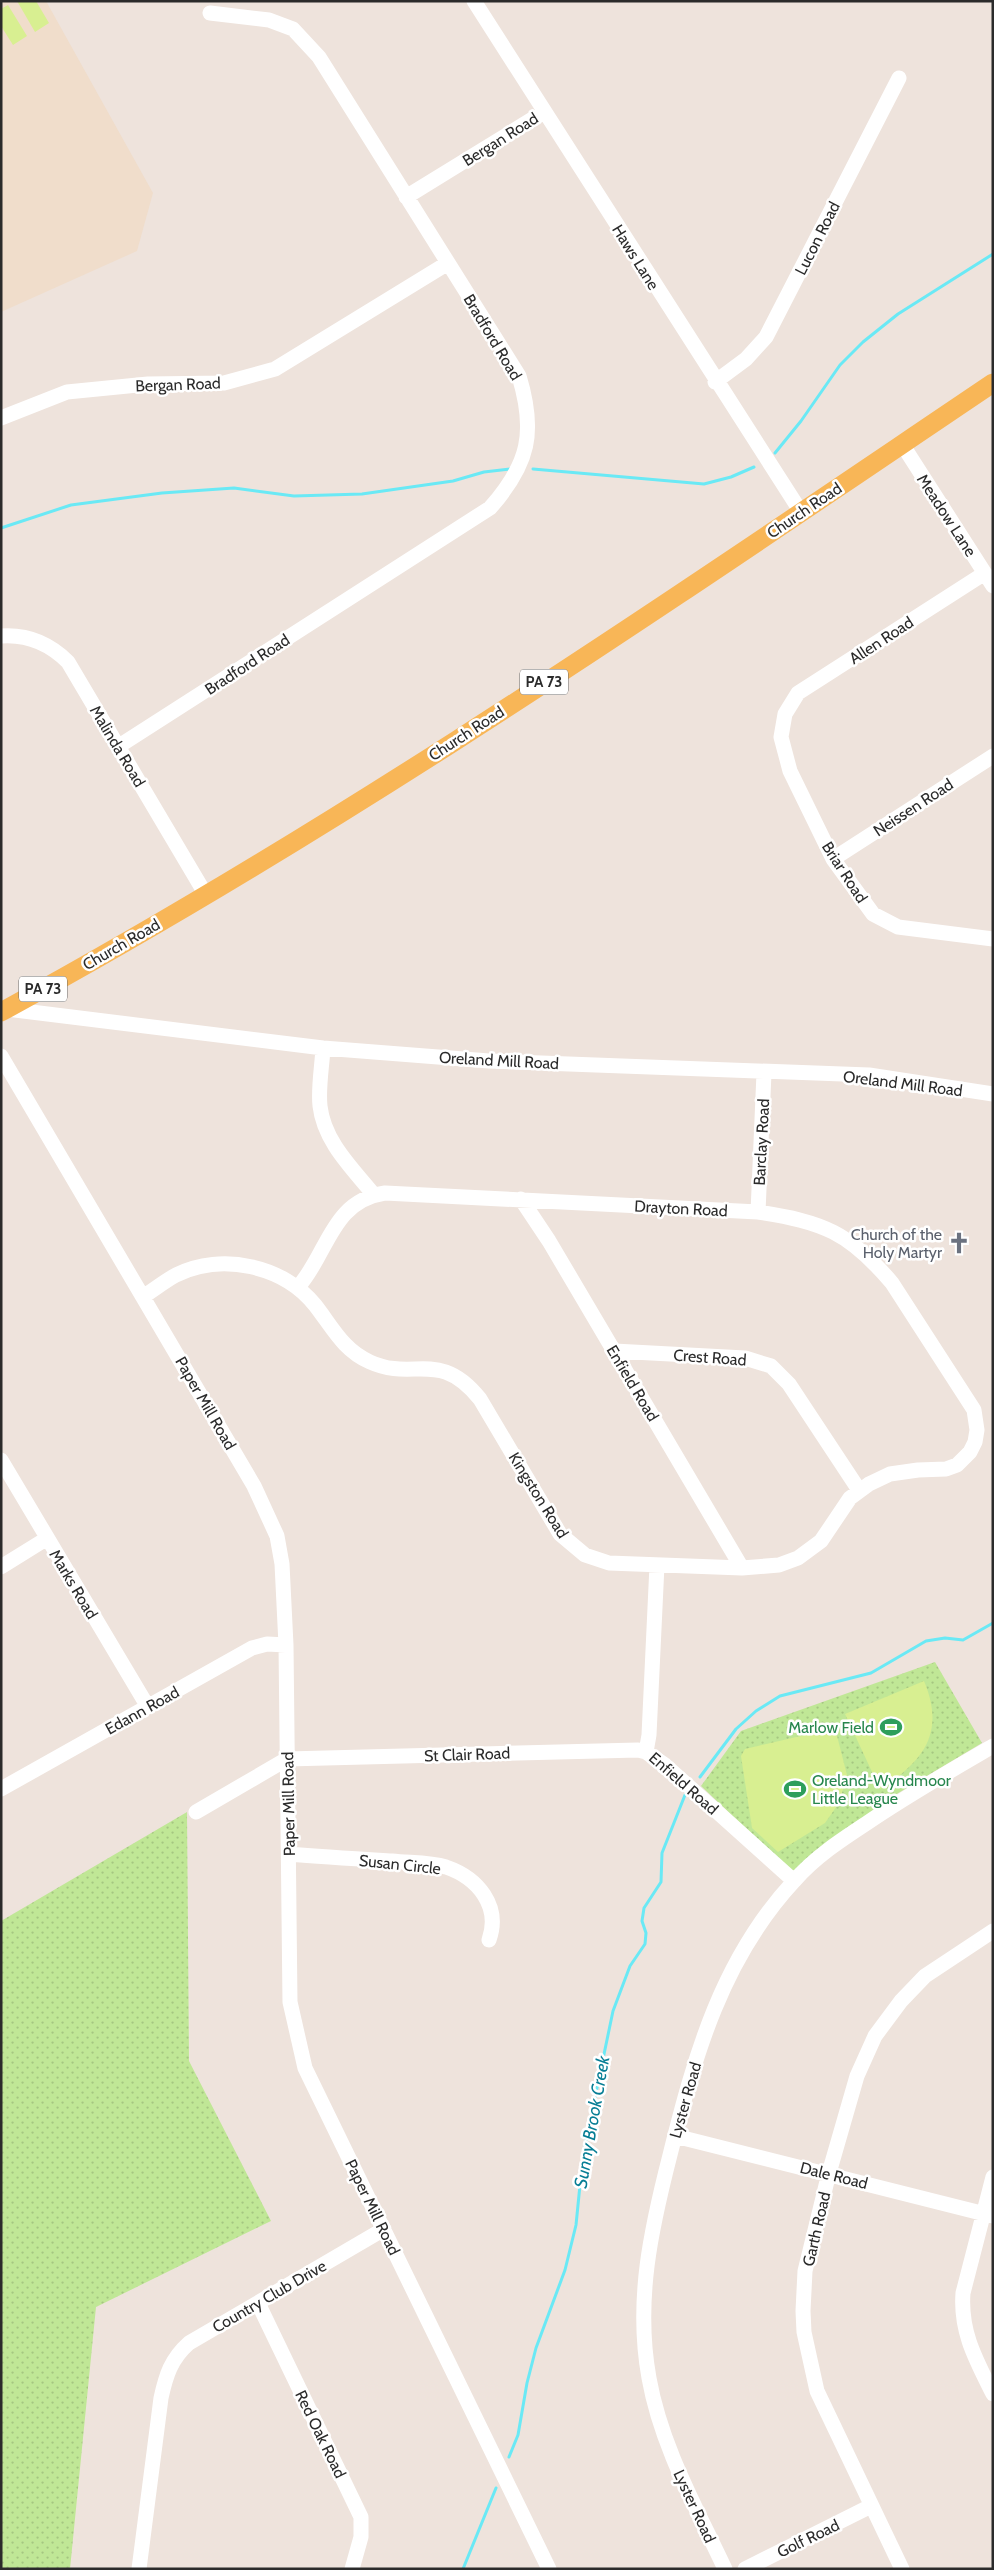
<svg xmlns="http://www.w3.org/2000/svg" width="994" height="2570" font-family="Cabin,sans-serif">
<defs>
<pattern id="grass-dots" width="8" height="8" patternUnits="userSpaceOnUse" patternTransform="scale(1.25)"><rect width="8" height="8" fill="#c0e796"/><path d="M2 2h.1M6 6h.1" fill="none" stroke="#a5c681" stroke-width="1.8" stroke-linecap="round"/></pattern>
</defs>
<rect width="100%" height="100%" fill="#eee3dc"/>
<path fill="#f0ddcb" d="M1,1H46L153,193L137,251L1,312Z"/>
<path fill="url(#grass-dots)" d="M935,1662L982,1743L885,1801L793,1873L701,1786L741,1731Z
M187,1812L189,2061L271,2221L96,2307L70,2569H1V1921Z"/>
<path fill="#d8ef91" d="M17,1H36L49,23L35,32Z
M8,5L27,36L13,45L1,26V9Z
M924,1681C946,1733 923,1762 880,1789L845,1714Z
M835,1728L847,1775L839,1803L825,1823L778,1852L752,1828L741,1756L745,1749Z"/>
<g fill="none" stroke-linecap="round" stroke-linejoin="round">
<path stroke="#6ae9f5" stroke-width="3" d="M775,453L801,421L840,365L863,342L898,314L993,254
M533,469L704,484L731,477L754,467
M1,528L71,505L162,493L234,488L294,496L362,494L453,481L484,472L510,469
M700,1777L736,1729L756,1711L780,1696L871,1673L926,1641L945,1638L963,1640L993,1623
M509,2457L518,2435L527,2383L536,2348L565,2270L576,2225L583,2155L613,2011L630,1966L645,1944L646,1933L642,1921L644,1908L661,1882L662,1853L685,1795
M463,2569L496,2488"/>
<path stroke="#fff" stroke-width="15" d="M474,1L801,512
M406,197L544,112
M715,382L746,359L766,337L899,78
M1,418L67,392L148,384L224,383L275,369L448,263
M902,444L993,586
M985,573L798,693L785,714L781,737L790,771L833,859L873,914L898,927L993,939
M1,636C28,634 49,643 68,662L206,895
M119,746L490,508C529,464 536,432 519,376L319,57L293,29L269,20L210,13
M833,859L993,756
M7,1009L323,1048L489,1061L869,1075L993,1094
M323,1048C322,1067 318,1088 320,1106C324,1142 353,1169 374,1195
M1,1056L254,1486L277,1536L282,1564L286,1645L290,2002L305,2068L549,2569
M521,1199L549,1241L742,1568
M758,1212L764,1073
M144,1296C155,1289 165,1281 176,1275C222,1252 284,1266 315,1305C333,1328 343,1350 370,1362C414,1382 439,1348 480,1399L560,1534L585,1555L609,1563L742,1568L779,1565L798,1558L821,1541L850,1498L869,1484L890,1474L918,1470L946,1469L957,1465L970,1452L975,1442L977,1430L974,1410L892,1283C849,1232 823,1222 758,1212L385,1193C331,1201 328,1254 298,1287
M614,1351L745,1358L771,1366L789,1384L859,1490
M1,1460L148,1707
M1,1567L46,1539
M646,1752L649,1735L657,1565
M1,1789L252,1648L267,1644L286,1645
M196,1812L287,1759L638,1750L646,1752L665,1765L794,1881
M289,1854C323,1857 358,1859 392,1861C410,1863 429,1862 446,1867C478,1878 501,1906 489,1940
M675,2136L993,2216
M993,2177L963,2293C960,2332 976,2360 993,2394
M258,2303L361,2517V2537L352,2569
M139,2569L161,2398C166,2375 171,2359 189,2343L384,2229
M725,2569C696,2507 661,2446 649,2378C635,2301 651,2229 670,2155C695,2054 722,1959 794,1881C815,1857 841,1840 867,1823C908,1795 950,1771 993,1746
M745,2569L871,2506
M902,2569L817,2391L804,2332L803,2311L805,2271L829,2173L857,2076L875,2036L901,2001L925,1976L993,1931"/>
<path stroke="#f8b657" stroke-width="19" d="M1,1012C345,825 668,602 993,383"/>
</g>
<defs>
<g id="church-bare" transform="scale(1.725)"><path d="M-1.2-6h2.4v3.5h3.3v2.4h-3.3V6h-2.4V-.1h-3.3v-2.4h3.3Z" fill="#6b7280" stroke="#fff" stroke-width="2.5" paint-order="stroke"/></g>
<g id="stadium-bare" transform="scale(1.725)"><path d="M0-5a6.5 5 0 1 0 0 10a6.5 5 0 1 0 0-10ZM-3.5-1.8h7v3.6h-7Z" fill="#2e9e5b" stroke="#fff" stroke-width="2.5" paint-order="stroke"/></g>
</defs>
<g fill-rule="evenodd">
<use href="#church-bare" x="959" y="1243"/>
<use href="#stadium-bare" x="891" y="1727"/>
<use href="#stadium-bare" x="795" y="1789"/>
</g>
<g text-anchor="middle" stroke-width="5" stroke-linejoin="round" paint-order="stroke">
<g fill="#fff" stroke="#6b6b6b" stroke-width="1">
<rect x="520" y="669.5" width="48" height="25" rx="4"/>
<rect x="19" y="976.5" width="48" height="25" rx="4"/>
</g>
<g font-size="15" font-weight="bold" fill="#2b2b2b">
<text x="544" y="687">PA 73</text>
<text x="43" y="994">PA 73</text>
</g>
<g font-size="16" fill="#2b2b2b" stroke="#fff">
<text transform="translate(500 139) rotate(-32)" y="6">Bergan Road</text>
<text transform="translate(817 238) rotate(-63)" y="6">Lucon Road</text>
<text transform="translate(636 257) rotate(58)" y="6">Haws Lane</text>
<text transform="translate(493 337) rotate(59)" y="6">Bradford Road</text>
<text transform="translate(178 384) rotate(-2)" y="6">Bergan Road</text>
<text transform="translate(804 510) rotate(-34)" y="6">Church Road</text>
<text transform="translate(947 515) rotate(57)" y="6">Meadow Lane</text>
<text transform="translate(881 640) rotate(-33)" y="6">Allen Road</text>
<text transform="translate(247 664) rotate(-33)" y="6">Bradford Road</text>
<text transform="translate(466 733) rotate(-33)" y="6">Church Road</text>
<text transform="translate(118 746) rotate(59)" y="6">Malinda Road</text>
<text transform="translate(913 807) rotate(-33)" y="6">Neissen Road</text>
<text transform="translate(845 872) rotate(57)" y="6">Briar Road</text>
<text transform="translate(121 944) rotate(-30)" y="6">Church Road</text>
<text transform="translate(499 1060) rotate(3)" y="6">Oreland Mill Road</text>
<text transform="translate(903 1083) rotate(7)" y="6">Oreland Mill Road</text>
<text transform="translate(761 1142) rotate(-87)" y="6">Barclay Road</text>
<text transform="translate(681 1208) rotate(3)" y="6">Drayton Road</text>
<text transform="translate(710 1357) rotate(4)" y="6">Crest Road</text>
<text transform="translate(633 1383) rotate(59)" y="6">Enfield Road</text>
<text transform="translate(206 1403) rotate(60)" y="6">Paper Mill Road</text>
<text transform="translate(539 1495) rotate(58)" y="6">Kingston Road</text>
<text transform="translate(74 1584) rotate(59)" y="6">Marks Road</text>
<text transform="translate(142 1710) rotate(-29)" y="6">Edann Road</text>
<text transform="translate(467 1754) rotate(-2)" y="6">St Clair Road</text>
<text transform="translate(684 1783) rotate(41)" y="6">Enfield Road</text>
<text transform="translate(288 1804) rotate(-91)" y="6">Paper Mill Road</text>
<text transform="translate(400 1864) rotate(6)" y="6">Susan Circle</text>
<text transform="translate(685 2100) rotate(-74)" y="6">Lyster Road</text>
<text transform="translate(834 2175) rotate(14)" y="6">Dale Road</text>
<text transform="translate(373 2207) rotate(64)" y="6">Paper Mill Road</text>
<text transform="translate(816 2229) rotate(-77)" y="6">Garth Road</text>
<text transform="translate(269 2296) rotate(-30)" y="6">Country Club Drive</text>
<text transform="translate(321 2434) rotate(64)" y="6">Red Oak Road</text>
<text transform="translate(695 2506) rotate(65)" y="6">Lyster Road</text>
<text transform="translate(808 2538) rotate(-26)" y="6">Golf Road</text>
</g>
<g font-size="16" fill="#5b616d" stroke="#fff" text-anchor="end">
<text x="942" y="1240">Church of the<tspan x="942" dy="18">Holy Martyr</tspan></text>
</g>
<g font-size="16" fill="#27864d" stroke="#fff" text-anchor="end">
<text x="874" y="1733">Marlow Field</text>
<text x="812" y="1786" text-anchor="start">Oreland-Wyndmoor<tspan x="812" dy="18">Little League</tspan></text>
</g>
<g font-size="18" font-style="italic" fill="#077e95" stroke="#fff">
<text transform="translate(592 2122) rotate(-80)" y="6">Sunny Brook Creek</text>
</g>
</g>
<rect width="994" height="2570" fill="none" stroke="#2b2b2b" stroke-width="5"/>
</svg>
